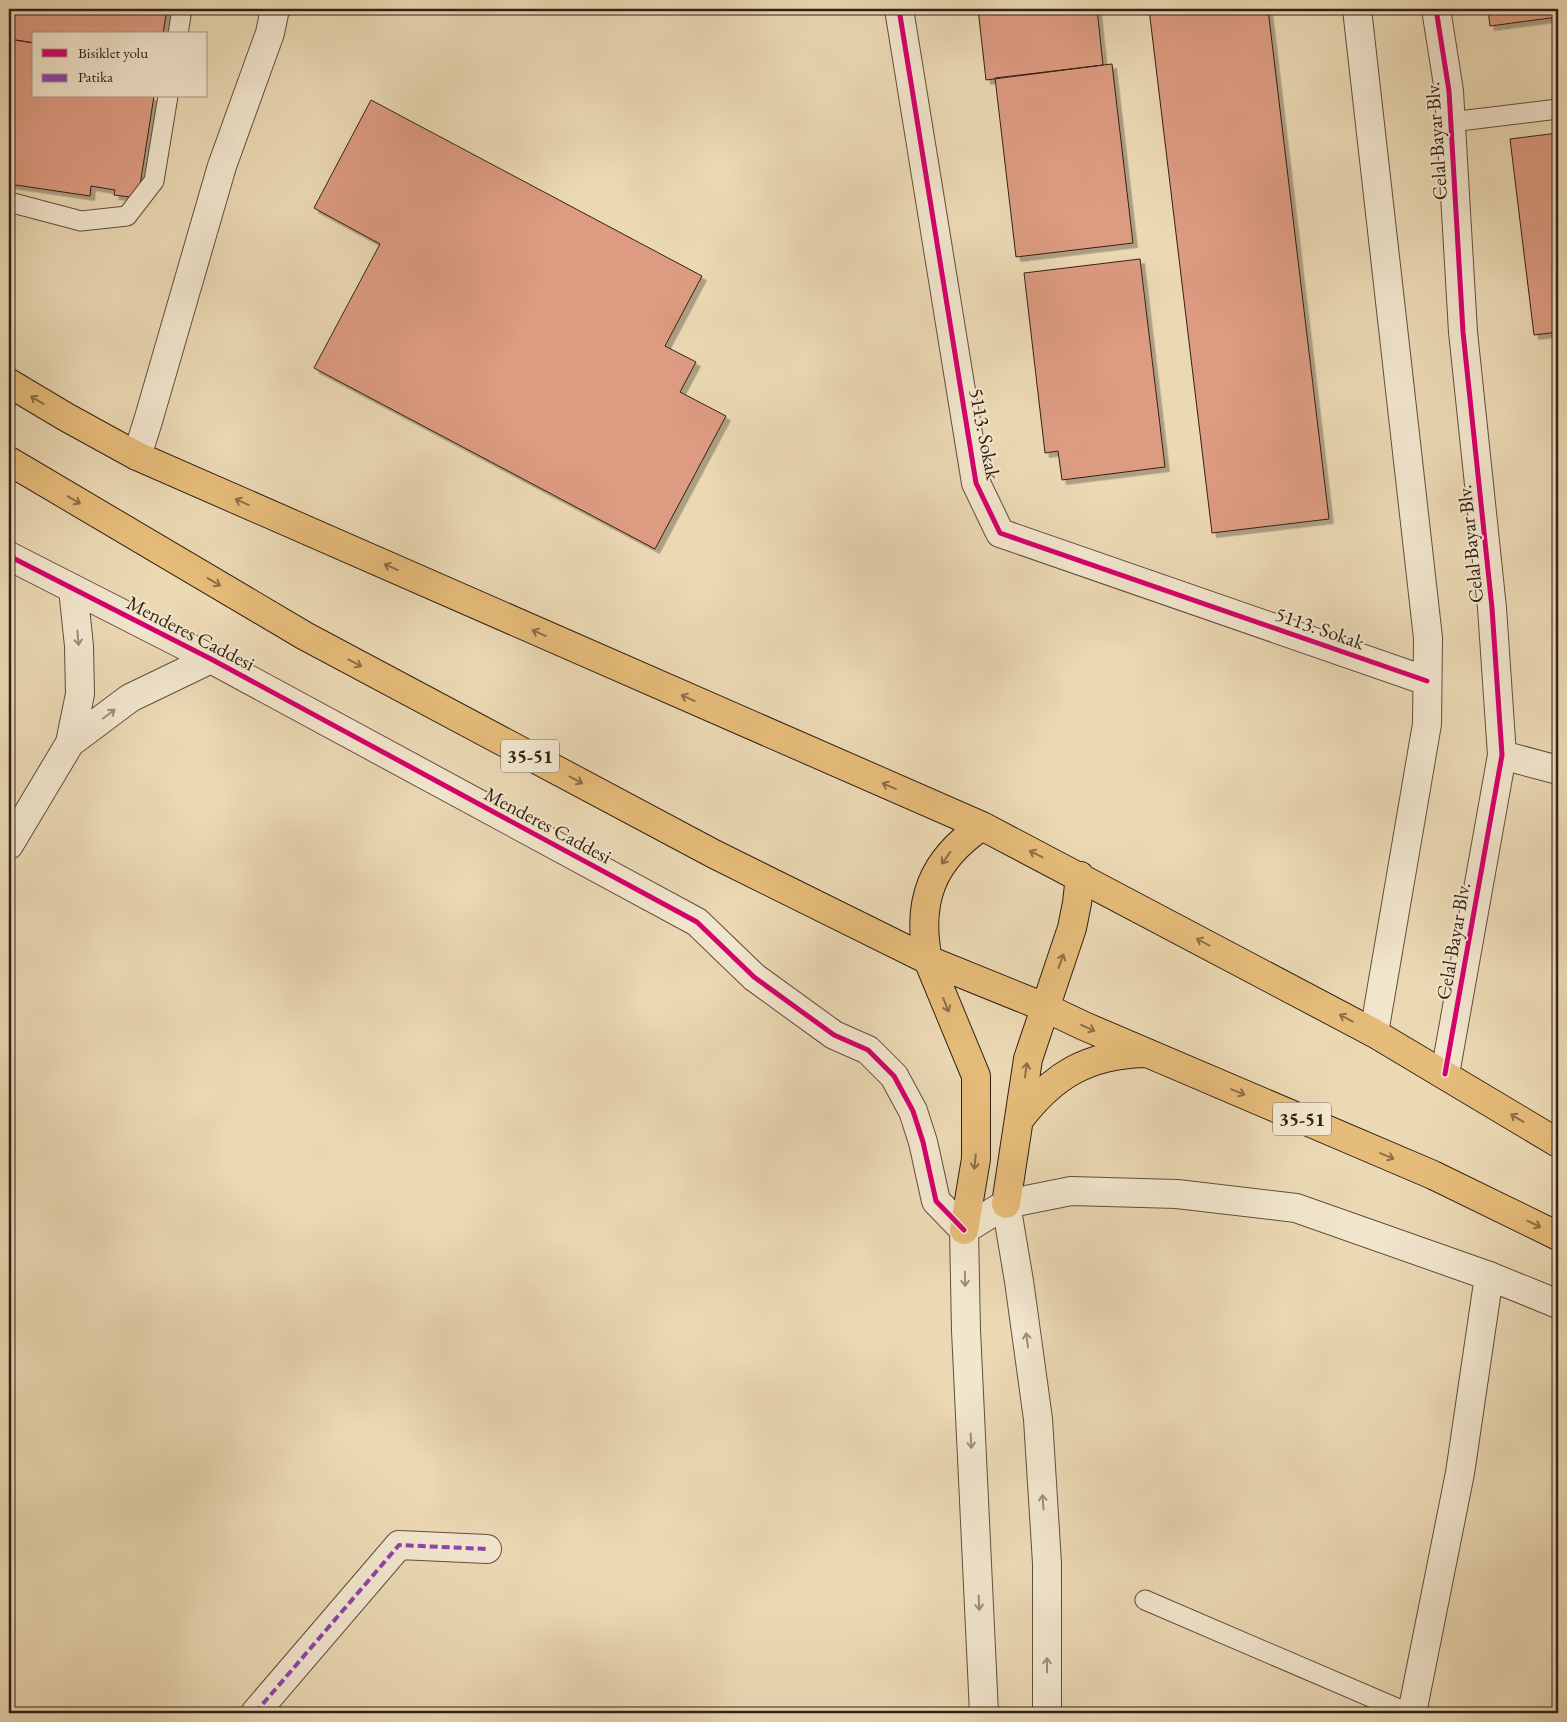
<svg xmlns="http://www.w3.org/2000/svg" width="1567" height="1722" font-family="'EB Garamond',serif">
<defs>
<filter id="shadow"><feDropShadow dx="4.5" dy="4.5" stdDeviation="0" flood-color="#0004"/></filter>
</defs>
<rect width="100%" height="100%" fill="#ebd9b4"/>
<filter id="stains"><feTurbulence type="fractalNoise" baseFrequency=".004" numOctaves="4"/><feColorMatrix values="0 0 0 0 .2 0 0 0 0 .09 0 0 0 0 .02 0 0 0 .5 -.17"/></filter>
<radialGradient id="worn" r=".72"><stop offset=".6" stop-color="#630" stop-opacity="0"/><stop offset="1" stop-color="#630" stop-opacity=".3"/></radialGradient>
<path fill="#dd9b81" stroke="#322114" filter="url(#shadow)" d="M9,9H167L163,34H34V43L9,39Z
M978,9H1097L1103,65L986,80Z
M1149,9H1268L1329,519L1212,533Z
M1488,9H1558V17L1490,26Z
M9,39L34,43V96H154L138,198L114,195L115,190L91,186L90,196L9,184Z
M1112,64L1133,243L1016,257L995,78Z
M371,100L702,276L665,346L696,362L680,392L726,416L655,549L314,368L380,244L314,208Z
M1558,133V332L1534,335L1510,139Z
M1140,259L1165,467L1062,480L1058,451L1045,453L1024,273Z"/>
<g fill="none" stroke-linecap="round" stroke-linejoin="round">
<g stroke="#604f3c" stroke-width="21">
<path id="service" d="M178,34L182,9
M1451,122L1558,109
M9,202L81,221L127,216L154,181L168,96
M1145,1600L1408,1713"/>
</g>
<g stroke="#604f3c" stroke-width="30">
<path id="minor" d="M899,9L976,483L1000,533L1427,681
M1357,9L1428,638L1427,724L1374,1033
M137,456L148,421L222,166L270,33L275,9
M1502,755L1558,770
M1489,1276L1558,1304
M255,1713L399,1545L487,1549"/>
</g>
<g stroke="#604f3c" stroke-width="30">
<path id="tertiary" d="M1436,9L1449,91L1463,332L1492,608L1502,755L1445,1074
M9,556L211,659L697,922L754,977L834,1035L868,1050L894,1076L913,1111L923,1142L936,1201L964,1230
M70,743L130,698L211,659
M9,845L70,743L80,694L79,646L73,589
M1006,1204L1019,1281L1038,1419L1047,1563V1713
M964,1230L1006,1204L1071,1191L1177,1194L1296,1208L1489,1276L1460,1473L1412,1713
M964,1230L966,1330L984,1713"/>
</g>
<g stroke="#322114" stroke-width="30">
<path id="primary" d="M9,383L66,417L137,456L982,826L1374,1033L1558,1143
M9,461L305,636L714,854L928,960L1044,1007L1084,1026L1433,1175L1558,1236
M1019,1120C1053,1075 1087,1055 1144,1053
M1006,1204L1028,1059L1072,928L1077,903L1080,876
M964,1230L976,1159V1076L928,960C916,901 932,860 982,826"/>
</g>
<use href="#service" stroke="#f2e6ce" stroke-width="19"/>
<use href="#minor" stroke="#f2e6ce" stroke-width="28"/>
<use href="#tertiary" stroke="#f2e6ce" stroke-width="28"/>
<use href="#primary" stroke="#e6bc7a" stroke-width="28"/>
<path stroke="#8e44ad" stroke-width="4" stroke-dasharray="8 4" stroke-linecap="butt" d="M255,1713L399,1545L487,1549"/>
<g stroke="#f2e6ce" stroke-width="8">
<path id="cycleway" d="M899,9L976,483L1000,533L1427,681
M1436,9L1449,91L1463,332L1492,608L1502,755L1445,1074
M9,556L211,659L697,922L754,977L834,1035L868,1050L894,1076L913,1111L923,1142L936,1201L964,1230"/>
</g>
<use href="#cycleway" stroke="#d6006c" stroke-width="5"/>
</g>
<defs><path id="oneway-shaft" d="M-6 0H5M1.5-3L5.5 0L1.5 3" fill="none" stroke-width="1.6" stroke-linecap="round" stroke-linejoin="round" transform="scale(1.25)"/></defs>
<g stroke="#8c6e47">
<use href="#oneway-shaft" transform="translate(37 400) rotate(-149)"/>
<use href="#oneway-shaft" transform="translate(74 500) rotate(31)"/>
<use href="#oneway-shaft" transform="translate(242 502) rotate(-156)"/>
<use href="#oneway-shaft" transform="translate(391 567) rotate(-156)"/>
<use href="#oneway-shaft" transform="translate(214 582) rotate(31)"/>
<use href="#oneway-shaft" transform="translate(539 633) rotate(-156)"/>
<use href="#oneway-shaft" transform="translate(355 663) rotate(28)"/>
<use href="#oneway-shaft" transform="translate(688 698) rotate(-156)"/>
<use href="#oneway-shaft" transform="translate(576 780) rotate(28)"/>
<use href="#oneway-shaft" transform="translate(889 786) rotate(-157)"/>
<use href="#oneway-shaft" transform="translate(1036 854) rotate(-153)"/>
<use href="#oneway-shaft" transform="translate(946 858) rotate(126)"/>
<use href="#oneway-shaft" transform="translate(1203 942) rotate(-152)"/>
<use href="#oneway-shaft" transform="translate(1061 961) rotate(-70)"/>
<use href="#oneway-shaft" transform="translate(946 1005) rotate(68)"/>
<use href="#oneway-shaft" transform="translate(1346 1018) rotate(-152)"/>
<use href="#oneway-shaft" transform="translate(1088 1028) rotate(24)"/>
<use href="#oneway-shaft" transform="translate(1026 1070) rotate(-82)"/>
<use href="#oneway-shaft" transform="translate(1238 1092) rotate(23)"/>
<use href="#oneway-shaft" transform="translate(1517 1118) rotate(-149)"/>
<use href="#oneway-shaft" transform="translate(1387 1156) rotate(23)"/>
<use href="#oneway-shaft" transform="translate(975 1162) rotate(96)"/>
<use href="#oneway-shaft" transform="translate(1534 1224) rotate(26)"/>
</g>
<g stroke="#9c8d7a">
<use href="#oneway-shaft" transform="translate(78 638) rotate(85)"/>
<use href="#oneway-shaft" transform="translate(109 714) rotate(-37)"/>
<use href="#oneway-shaft" transform="translate(965 1279) rotate(89)"/>
<use href="#oneway-shaft" transform="translate(1027 1340) rotate(-98)"/>
<use href="#oneway-shaft" transform="translate(971 1441) rotate(87)"/>
<use href="#oneway-shaft" transform="translate(1043 1502) rotate(-94)"/>
<use href="#oneway-shaft" transform="translate(979 1603) rotate(87)"/>
<use href="#oneway-shaft" transform="translate(1047 1665) rotate(-90)"/>
</g>
<g text-anchor="middle" stroke-width="4" stroke-linejoin="round" paint-order="stroke">
<g fill="#f2e6ce" stroke="#6c5c4c" stroke-width="1">
<rect x="501" y="739.5" width="58" height="33" rx="4"/>
<rect x="1273" y="1102.5" width="58" height="33" rx="4"/>
</g>
<g font-size="19" font-weight="bold" fill="#322114">
<text x="530" y="763">35-51</text>
<text x="1302" y="1126">35-51</text>
</g>
<g font-size="20" fill="#322114" stroke="#f2e6ce">
<text transform="translate(1436 141) rotate(-94)" y="7">Celal Bayar Blv.</text>
<text transform="translate(985 434) rotate(79)" y="7">5113. Sokak</text>
<text transform="translate(1470 544) rotate(-96)" y="7">Celal Bayar Blv.</text>
<text transform="translate(1320 628) rotate(19)" y="7">5113. Sokak</text>
<text transform="translate(191 633) rotate(27)" y="7">Menderes Caddesi</text>
<text transform="translate(548 825) rotate(28)" y="7">Menderes Caddesi</text>
<text transform="translate(1453 941) rotate(-80)" y="7">Celal Bayar Blv.</text>
</g>
</g>
<rect width="1567" height="1722" fill="none" stroke="#ebd9b4" stroke-width="30"/>
<rect x="10" y="10" width="1547" height="1702" fill="none" stroke="#322114" stroke-width="2.5"/>
<rect x="15" y="15" width="1537" height="1692" fill="none" stroke="#322114"/>
<rect x="32" y="32" width="175" height="65" fill="#f2e6ce" stroke="#a59784"/>
<rect x="42" y="49" width="25" height="8" fill="#d6006c" stroke="#a59784"/>
<text x="78" y="58" font-size="15" fill="#322114">Bisiklet yolu</text>
<rect x="42" y="74" width="25" height="8" fill="#8e44ad" stroke="#a59784"/>
<text x="78" y="82" font-size="15" fill="#322114">Patika</text>
<rect width="100%" height="100%" filter="url(#stains)"/>
<rect width="100%" height="100%" fill="url(#worn)"/>
</svg>
